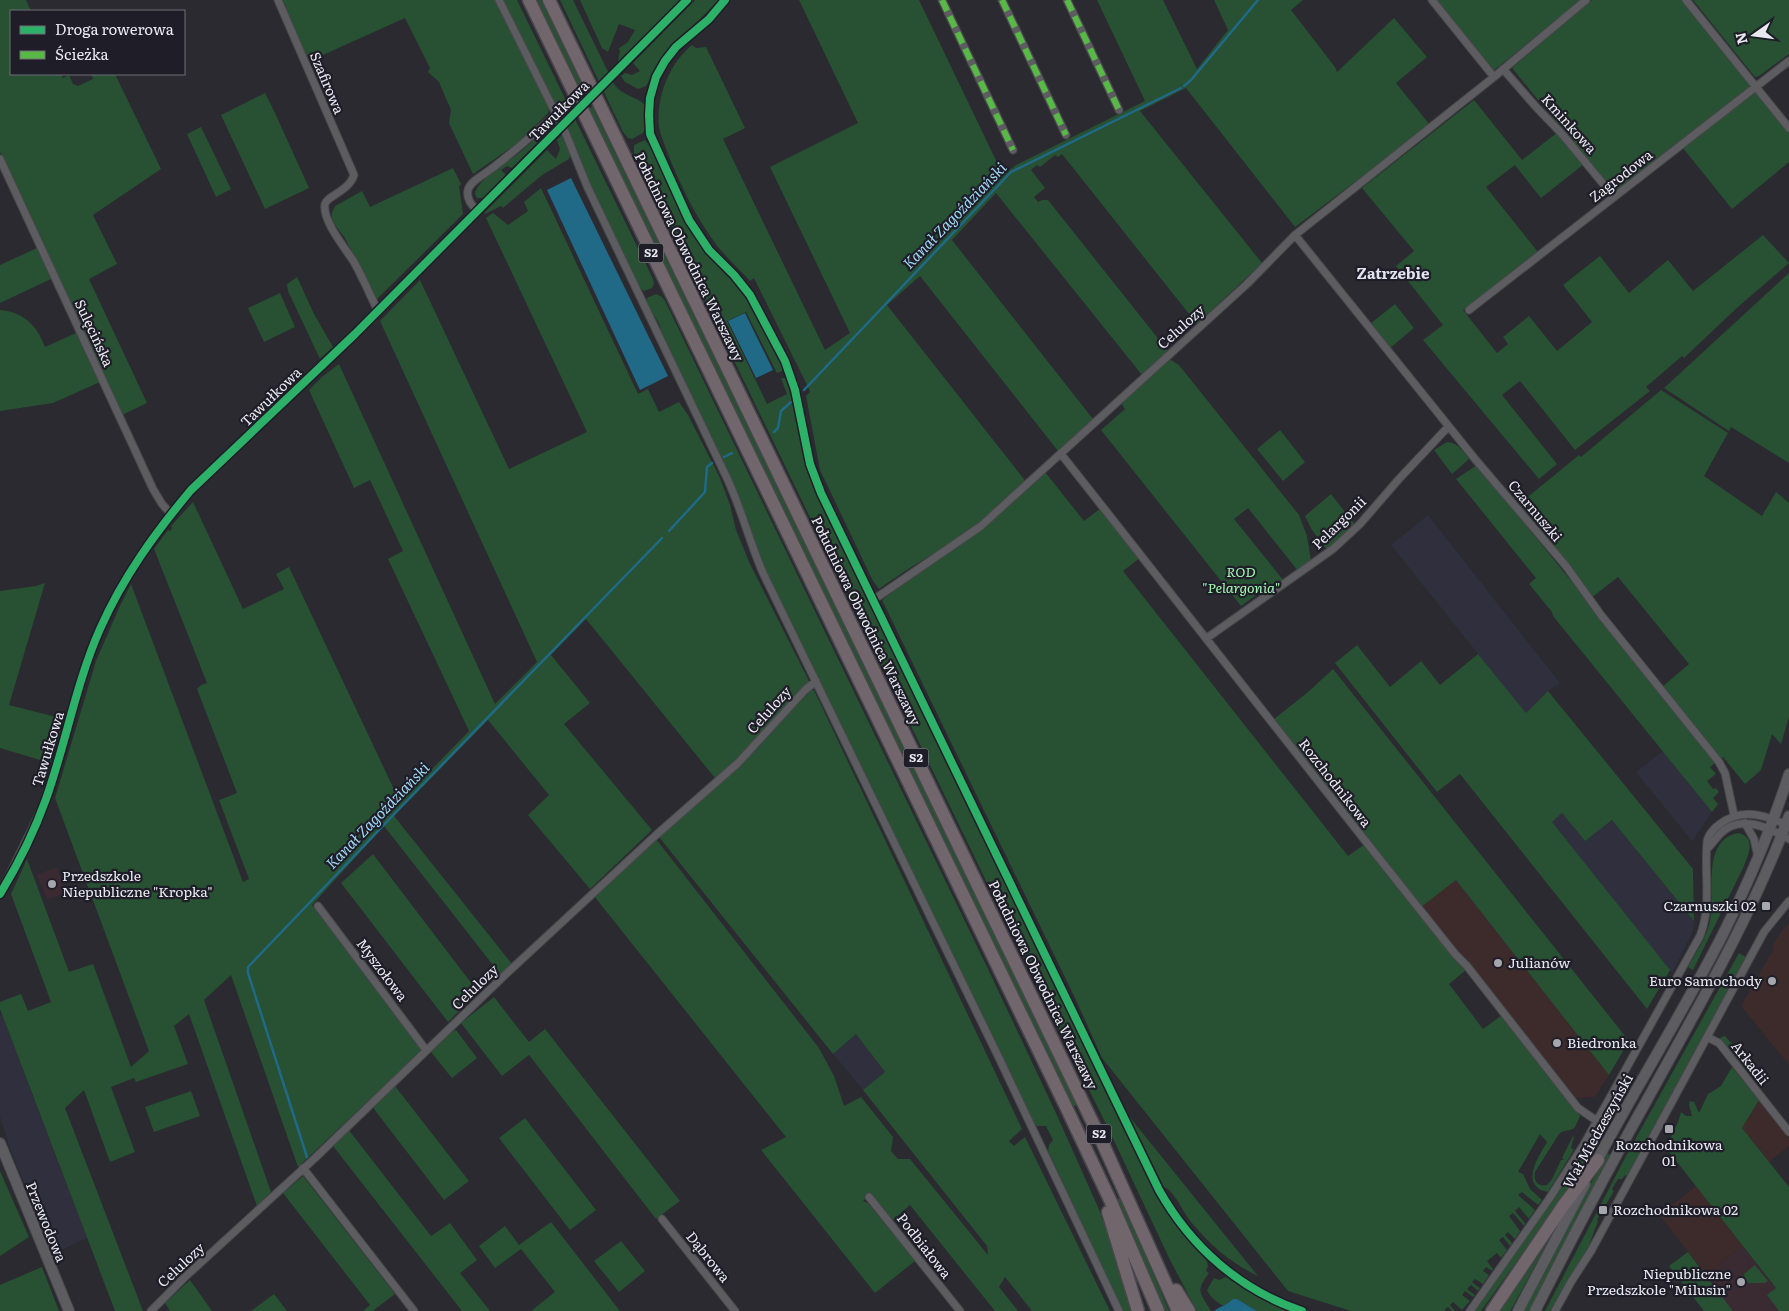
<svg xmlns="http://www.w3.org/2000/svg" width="1789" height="1311" font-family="Literata,serif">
<rect width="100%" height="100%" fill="#2a2a30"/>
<path fill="#3c2b2a" d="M1456,880L1609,1075L1595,1097L1576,1098L1464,956L1458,955L1420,908Z
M1789,924V1065L1741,1006L1774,948L1772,946L1782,930Z
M1759,1100L1789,1138V1146L1769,1162L1742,1128Z
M1696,1186L1743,1246L1706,1275L1658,1213L1671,1203L1673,1204Z"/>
<path fill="#2f2f3e" d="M1428,515L1560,683L1548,691L1526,714L1391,545Z
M1663,751L1712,812L1692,841L1636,772Z
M1562,813L1585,841L1612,820L1694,921L1693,931L1672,973L1551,823Z
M2,1015L87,1238L54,1253L12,1154L0,1117V1016Z
M856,1034L885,1072L863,1090L833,1054Z"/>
<path fill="#3a2b33" d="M57,867L66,893L47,900L37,875Z
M1743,1246L1789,1305V1311H1733L1706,1275Z"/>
<path fill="#275132" d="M0,0H26L31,11H11V74H61L63,78L69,75L73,84L78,86L93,79L91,74H115L161,169L93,215L117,264L89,279L147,403L122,415L0,152Z
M283,0H495L549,109L548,113L519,142L473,174L449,123L451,110L439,82L428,72L430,68L405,18L314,59L305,56Z
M503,0H517L653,279L654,284L652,288L644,291L639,287L583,169L568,130Z
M537,0H541L586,93L583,96Z
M560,0H573L614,84C623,96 633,95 644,104L645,129L643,133L632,139L628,138L623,132Z
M580,0H680L618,62L620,50L618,49L628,42L635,30L619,24L608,52L602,48Z
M695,0H719L662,57L646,86L638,89L625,82L621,76L625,73L632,75L640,71L633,63Z
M799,0H919L1003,175L1016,165L1145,101L1097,0H1163L1197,69L1228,30L1214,0H1303L1291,10L1335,67L1337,72L1394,18L1427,57L1396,83L1430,125L1295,227L1186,88L1140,111L1262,263L1197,324L1062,154L1058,157L1055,155L1040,167L1037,165L1031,170L1045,188L1034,197L1038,202L1042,200H1048L1168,351L1142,375L996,193L952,240L1093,419L1058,451L920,276L887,305L1027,483C1006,501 987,520 964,535C936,553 906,569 879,589L873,581L820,470L806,396L810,392L809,389L754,278L750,281C740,270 728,259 718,247C696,218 679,183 666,149C664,142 660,134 659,127C656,97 669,64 692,45L696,48L706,47L745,128L723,139L825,350L850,333L770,167L858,123Z
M1436,0H1581L1493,71Z
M1592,0H1682L1752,86L1614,193L1512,68Z
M1693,0H1789V54L1759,76L1755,77Z
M1756,90L1789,131V162L1732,209L1683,148Z
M265,93L275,113L309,188L265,209L221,115Z
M1474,100L1522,160L1558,132L1584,164L1541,198L1515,165L1486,187L1538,252L1463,310L1497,353L1508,344L1503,337L1529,316L1557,351L1592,322L1563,285L1600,256L1629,293L1668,260L1693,291L1763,235L1789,263L1739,306L1684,358L1682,356L1646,387L1650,391L1575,450L1520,381L1502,395L1557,464L1539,479L1423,340L1443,325L1396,266L1414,251L1362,188Z
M592,106L1077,1105L1072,1107L589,110Z
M551,123L556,124L512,168L507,166L501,170L506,175L483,198H477L475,194C477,179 509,162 520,152C531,143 541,133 551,123Z
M201,127L231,189L216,197L187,134Z
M563,134L571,153L569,159L542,175L503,208L501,206L485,214L484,213L547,150L556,159L560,149L557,140Z
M645,140L649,145L687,221L716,260L749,299L760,317L783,365L782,371L777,373L746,312L727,321L767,404L787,394L781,378H787L789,380L805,460L815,489L1159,1198L1183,1234L1207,1261L1208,1266L1206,1271L1209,1273C1195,1292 1200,1292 1211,1311H1197L1170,1260L1109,1130L1021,953L634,154V145Z
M453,168L461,184L459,187L463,214L376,300L345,238L332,221V212L335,206L362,191L370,207Z
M541,188L638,394L648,389L659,412L679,402L688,415L720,478L730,505L736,530L750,564L809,681L727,770L715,778L586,619L551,655L590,703L564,724L652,830L590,889L528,815L549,795L488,720L394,816L512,964L500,974L384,826L312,905L420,1047V1052L298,1167L231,975L204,1000L271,1192L257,1206L189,1014L174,1026L188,1064L136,1082L134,1078L111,1087L135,1152L110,1162L84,1090L65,1108L143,1311H115L0,1009V1002L21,994L28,1011L51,1002L11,894L27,859L69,972L93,964L131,1067L149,1051L55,798L96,661L119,608L131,584L243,882L249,879L219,800L237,793L197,689L201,685L207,683L154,549L168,530L170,531L172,528L171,526L193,502L243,609L284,589L276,574L289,567L400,802L469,731L388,559L403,551L370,480L354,488L309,390L322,377L339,364L495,704L537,662L380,321L420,280L509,469L587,432L486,218L493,213L508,225L528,211L524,202Z
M37,248L51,279L0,303V265Z
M1789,273V463L1731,427L1729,431L1664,388Z
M297,277L314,314L333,347L320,359L288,291L287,284Z
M280,293L295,327L264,342L248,308Z
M656,294L662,297L665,301L988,969L1055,1111L1098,1207L1117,1260L1132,1311H1123L1048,1151L1049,1145L1053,1140L1046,1126H1037L1034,1123L754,547L731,479L661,335C663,319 646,313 647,298Z
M1395,304L1414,328L1390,348L1370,324Z
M0,310C23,312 37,325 45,347L76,333L100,382L53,403L0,411Z
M1171,360L1179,365L1299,515L1307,536L1311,561L1298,571L1248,508L1234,519L1284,581L1270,590L1267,587L1241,606L1101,430L1125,409L1121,403L1168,361Z
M1661,390L1728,433L1704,476L1762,516L1776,492L1789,503V717L1781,744L1772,734L1761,770L1745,784L1723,757L1721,759L1662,687L1689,664L1618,577L1591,598L1518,505L1579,455L1581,457Z
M1280,430L1305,462L1283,481L1257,449Z
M1447,442C1457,442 1463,451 1469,459L1452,474L1434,450Z
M1477,465L1580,592L1594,612L1716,762L1710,767L1716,774L1707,781L1713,789L1716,788L1719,792L1713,798L1718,804L1712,812L1553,616L1552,612L1529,584L1536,578L1456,479Z
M1045,472L1084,521L1101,508L1140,558L1123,571L1348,856L1365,844L1466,970L1449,984L1483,1029L1502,1015L1580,1116C1579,1119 1576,1125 1575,1127C1571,1132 1564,1129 1559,1134L1535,1172C1533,1181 1538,1187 1547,1185L1552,1179L1561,1160H1564L1562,1158L1573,1136L1574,1137L1571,1148L1574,1150L1580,1140L1548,1192C1518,1186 1539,1156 1547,1142L1540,1134L1518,1172L1523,1174L1530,1189L1542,1200L1538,1205L1522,1192L1518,1195L1535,1210L1529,1219L1519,1207L1515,1211L1525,1223L1524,1226L1513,1213L1509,1216L1520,1231L1515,1239L1508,1232L1505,1235L1512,1243L1510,1246L1503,1237L1499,1240L1507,1250L1501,1258L1497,1253L1487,1261L1493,1269L1492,1271L1486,1267L1483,1271L1489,1275L1483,1284L1475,1279L1472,1282L1480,1288L1478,1291L1471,1285L1467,1289L1475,1295L1473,1297L1465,1291L1462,1295L1470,1301L1462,1310L1453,1302L1450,1305L1455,1311H1452L1448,1307L1445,1309V1311H1351L1288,1291L1102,1058L1076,1000L882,600L931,563L985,526Z
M1331,494L1356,526L1327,550L1312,530L1305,516Z
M45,583L9,705L64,719L50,763L0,748V591L36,586Z
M1357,645L1390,687L1421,661L1440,685L1478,654L1526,713L1548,691L1693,869L1694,921L1612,820L1585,841L1562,813L1552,822L1670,970L1647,1009L1460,774L1437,792L1335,663Z
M1333,669L1629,1041L1609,1075L1456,880L1420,908L1273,720L1308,692Z
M814,690L1022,1129L1009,1141L1014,1146L1025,1137L1110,1311H1032L1005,1277L999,1287L1018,1311H995L910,1205L892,1221L870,1195L863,1201L868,1203L915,1261L875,1293L761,1150L786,1137L594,896L656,839L819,1048L834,1076L844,1106L861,1097L893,1137L891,1151L898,1159H910L988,1255L987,1246L863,1090L885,1072L856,1034L833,1054L659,837L808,691Z
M1738,833C1756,837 1749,853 1744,866L1693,970L1688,967C1695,954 1705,940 1709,925C1717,897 1699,841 1738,833Z
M373,854L478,992L448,1022L341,883Z
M1739,953L1746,957L1627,1176L1625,1175L1622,1179H1618L1612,1189L1614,1191L1597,1220L1598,1221L1588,1248L1564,1286L1550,1311H1545L1626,1156Z
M494,997L529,1042L545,1029L680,1201L656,1219L529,1055L502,1076L461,1023Z
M456,1030L477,1058L452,1078L431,1052L453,1031Z
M1725,1036C1731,1045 1744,1051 1752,1060L1750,1067L1745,1069L1720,1040L1721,1037Z
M1732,1067L1759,1100L1742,1128L1789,1187V1311H1779L1767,1295L1776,1288L1666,1148L1678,1122L1681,1112L1686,1116H1692L1689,1105L1690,1101L1694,1102L1699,1113L1708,1094L1721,1086Z
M395,1086L469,1181L444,1200L374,1109V1103Z
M191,1091L200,1116L154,1132L145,1107Z
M1128,1115L1258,1276C1232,1264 1210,1245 1192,1223C1183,1213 1175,1191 1164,1187Z
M525,1118L596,1210L570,1230L499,1138Z
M348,1129L431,1236L450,1223L477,1260L460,1273L490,1311H462L333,1146Z
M1589,1143L1594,1146L1575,1180L1481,1311H1475L1564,1184Z
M1607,1153L1610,1155L1529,1311H1524Z
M0,1171L29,1237L0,1256Z
M303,1176L395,1294L374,1310L375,1311H363L370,1305L283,1193Z
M1121,1198L1169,1311H1166L1116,1200Z
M551,1222L620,1311H531L555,1292L521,1249L495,1268L479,1246L505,1226L519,1245Z
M621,1241L645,1271L619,1292L594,1261Z
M1548,1242L1512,1308L1510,1311H1500Z
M1688,1252L1733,1311H1704L1669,1266Z
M1755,1265L1768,1281L1765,1283H1748L1745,1280L1744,1274Z
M42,1267L59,1311H0V1285Z
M1226,1277L1252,1293L1290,1311H1257L1237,1299L1231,1301L1225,1306C1219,1305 1209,1296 1207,1290L1214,1278L1219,1280Z
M190,1280L212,1311H170L165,1303Z
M274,1294L287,1311H251Z"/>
<path fill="#206987" d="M571,178L668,376L640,390L547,190Z
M745,313L773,370L756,378L728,321Z
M1233,1299H1237L1257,1311H1214C1221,1306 1227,1305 1233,1299Z"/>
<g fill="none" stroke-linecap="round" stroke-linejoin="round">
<path stroke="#206987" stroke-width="2.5" d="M1184,86L1191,80L1258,0
M804,390L1011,172L1181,88
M774,432L778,428L781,411L791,402
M724,457L732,453
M669,531L705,492L707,467L712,463
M307,1157L248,973V967L401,807L662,538"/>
<g stroke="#47474b" stroke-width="9">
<path id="street" d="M278,0L354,175C349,191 327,196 325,204C322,221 346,249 354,262C363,278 370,295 378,311
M499,0L566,134L587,186L726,476C741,507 749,541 763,573L999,1058L1119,1311
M725,0L709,19L676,47L665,61L656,77L650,98L649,115L650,134L689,220L709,250L734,275L750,295L785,361L795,390L810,464L821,493L1159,1190C1191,1247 1240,1290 1302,1311
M942,0L1013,150
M1002,0L1066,135
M1067,0L1119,110
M1432,0L1494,77
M1686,0L1789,128
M622,66L687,0
M1503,69L1537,108L1562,134L1614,197
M0,159L153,489L162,504L171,514
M477,211C472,205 466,199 468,190C470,182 480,177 487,172C512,154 534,134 556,114
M1295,235L1475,459L1566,566L1601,615L1719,762L1725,773L1734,815
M1469,310L1789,61
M1061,454C1193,621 1323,789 1456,955L1467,966L1578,1108L1597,1121
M873,598L879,596L981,526L1247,284L1295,235L1494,77L1586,0
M1207,638L1333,549L1360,524L1399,479L1448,427
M1745,823L1754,839L1758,857
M1707,849C1712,844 1716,838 1720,834C1740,813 1769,828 1789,839
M0,894L46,800L88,659L99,630L119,590L140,555L191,490L355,334L554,134
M318,906L426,1050
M1707,1037L1719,1043L1789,1132
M303,1168L414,1311
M869,1197L960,1311
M662,1219L735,1311
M151,1311L185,1277L315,1158L506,974L655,836L738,763L805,690L816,681
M1470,1311L1549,1199L1583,1146L1700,936C1712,905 1704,875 1707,843C1707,836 1714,828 1720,824C1742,807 1765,815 1789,826
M1555,1311L1571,1282L1591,1251L1764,932L1789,901"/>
</g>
<g stroke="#47474b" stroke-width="12">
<path id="secondary" d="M0,1143L69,1311
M1594,1166C1635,1089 1682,1014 1722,936C1748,884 1771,830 1789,774
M1518,1311L1585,1184
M1535,1311C1571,1240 1608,1169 1647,1100C1698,1007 1752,916 1789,816"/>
</g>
<g stroke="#47474b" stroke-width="15">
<path id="highway" d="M529,0L1067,1109L1111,1202L1158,1311
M549,0L1103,1144L1178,1311
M1108,1212L1138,1311
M1176,1290L1189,1311
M1492,1311L1563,1206L1598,1160"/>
</g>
<use href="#street" stroke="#5d5d61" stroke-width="7"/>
<use href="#secondary" stroke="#5d5d61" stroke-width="10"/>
<use href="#highway" stroke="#71666b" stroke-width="12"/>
<g stroke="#47474b" stroke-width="9" stroke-linecap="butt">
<path id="street-bridge" d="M554,134L622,66"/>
</g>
<use href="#street-bridge" stroke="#5d5d61" stroke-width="7"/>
<path stroke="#58b947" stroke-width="6" stroke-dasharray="12 6" stroke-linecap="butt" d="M942,0L1013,150
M1002,0L1066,135
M1067,0L1119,110"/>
<g stroke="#1f1e28" stroke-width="11">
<path id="cycleway" d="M725,0L709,19L676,47L665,61L656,77L650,98L649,115L650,134L689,220L709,250L734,275L750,295L785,361L795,390L810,464L821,493L1159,1190C1191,1247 1240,1290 1302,1311
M0,894C17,866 35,830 46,799C66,743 76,683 100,629C123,577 155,533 191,490L355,334L687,0"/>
</g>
<use href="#cycleway" stroke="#2db169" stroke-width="8"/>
</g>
<g fill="#a6a6ad" stroke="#1f1e28" stroke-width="2">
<circle cx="52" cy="884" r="5"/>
<rect x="1761" y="901" width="10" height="10" rx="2.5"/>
<circle cx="1498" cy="963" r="5"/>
<circle cx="1772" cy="981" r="5"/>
<circle cx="1557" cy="1043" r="5"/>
<rect x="1664" y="1124" width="10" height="10" rx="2.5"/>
<rect x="1598" y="1205" width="10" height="10" rx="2.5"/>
<circle cx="1741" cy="1282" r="5"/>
</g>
<g text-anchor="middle" stroke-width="4.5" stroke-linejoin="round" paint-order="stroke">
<g fill="#1f1e28" stroke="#acacb4" stroke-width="1">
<rect x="638.5" y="243.5" width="25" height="19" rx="4"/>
<rect x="903.5" y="748.5" width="25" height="19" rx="4"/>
<rect x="1086.5" y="1124.5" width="25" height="19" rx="4"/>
</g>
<g font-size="12" font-weight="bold" fill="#e9e9f0">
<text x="651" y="257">S2</text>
<text x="916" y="762">S2</text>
<text x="1099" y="1138">S2</text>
</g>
<g font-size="14" fill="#e9e9f0" stroke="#1f1e28">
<text transform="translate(327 83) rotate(67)" y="5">Szafirowa</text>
<text transform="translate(559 111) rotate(-45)" y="5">Tawułkowa</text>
<text transform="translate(1569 124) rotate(48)" y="5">Kminkowa</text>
<text transform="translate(1621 176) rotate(-38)" y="5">Zagrodowa</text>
<text transform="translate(689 257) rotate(64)" y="5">Południowa Obwodnica Warszawy</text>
<text transform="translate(1181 327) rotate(-42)" y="5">Celulozy</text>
<text transform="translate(94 333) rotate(65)" y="5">Sulęcińska</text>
<text transform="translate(271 397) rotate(-44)" y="5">Tawułkowa</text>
<text transform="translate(1535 511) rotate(50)" y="5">Czarnuszki</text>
<text transform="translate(1339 523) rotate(-44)" y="5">Pelargonii</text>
<text transform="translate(866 621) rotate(64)" y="5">Południowa Obwodnica Warszawy</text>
<text transform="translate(769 710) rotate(-48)" y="5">Celulozy</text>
<text transform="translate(48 749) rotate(-73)" y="5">Tawułkowa</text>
<text transform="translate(1335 783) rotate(52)" y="5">Rozchodnikowa</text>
<text transform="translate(382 970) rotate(53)" y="5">Myszołowa</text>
<text transform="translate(1043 985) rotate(64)" y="5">Południowa Obwodnica Warszawy</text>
<text transform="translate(475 987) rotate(-44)" y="5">Celulozy</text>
<text transform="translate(1750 1063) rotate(52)" y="5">Arkadii</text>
<text transform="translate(1598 1131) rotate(-61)" y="5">Wał Miedzeszyński</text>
<text transform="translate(46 1222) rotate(68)" y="5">Przewodowa</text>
<text transform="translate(924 1246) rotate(52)" y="5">Podbiałowa</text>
<text transform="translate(708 1257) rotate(51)" y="5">Dąbrowa</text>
<text transform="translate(181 1265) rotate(-43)" y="5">Celulozy</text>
</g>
<g font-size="14" font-style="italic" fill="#a5f6b4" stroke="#1f1e28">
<text x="1241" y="577">ROD<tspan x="1241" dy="16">"Pelargonia"</tspan></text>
</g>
<g font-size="14" fill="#e9e9f0" stroke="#1f1e28" text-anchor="start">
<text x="62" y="881">Przedszkole<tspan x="62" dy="16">Niepubliczne "Kropka"</tspan></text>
<text x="1756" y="911" text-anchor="end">Czarnuszki 02</text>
<text x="1508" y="968">Julianów</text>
<text x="1762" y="986" text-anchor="end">Euro Samochody</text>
<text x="1567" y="1048">Biedronka</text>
<text x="1669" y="1150" text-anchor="middle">Rozchodnikowa<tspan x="1669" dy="16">01</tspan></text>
<text x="1613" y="1215">Rozchodnikowa 02</text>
<text x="1731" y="1279" text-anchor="end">Niepubliczne<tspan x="1731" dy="16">Przedszkole "Milusin"</tspan></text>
</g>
<g font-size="15" font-style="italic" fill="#9fd9f6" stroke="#1f1e28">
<text transform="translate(955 216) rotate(-46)" y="5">Kanał Zagoździański</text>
<text transform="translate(378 816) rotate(-46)" y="5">Kanał Zagoździański</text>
</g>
<g font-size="15" font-weight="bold" fill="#e3e3f1" stroke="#1f1e28">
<text x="1393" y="279">Zatrzebie</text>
</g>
</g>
<rect x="10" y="10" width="175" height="65" fill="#1f1e28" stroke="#706f78"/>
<rect x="20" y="26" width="25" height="8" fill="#2db169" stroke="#706f78"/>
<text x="55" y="35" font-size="15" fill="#e9e9f0">Droga rowerowa</text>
<rect x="20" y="51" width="25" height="8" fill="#58b947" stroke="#706f78"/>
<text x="55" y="60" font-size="15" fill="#e9e9f0">Ścieżka</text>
<g transform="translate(1754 35) rotate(256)" stroke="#1f1e28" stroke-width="4" paint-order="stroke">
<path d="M0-4L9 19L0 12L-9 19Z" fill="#e9e9f0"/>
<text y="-8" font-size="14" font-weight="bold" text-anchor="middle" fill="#e9e9f0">N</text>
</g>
</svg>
